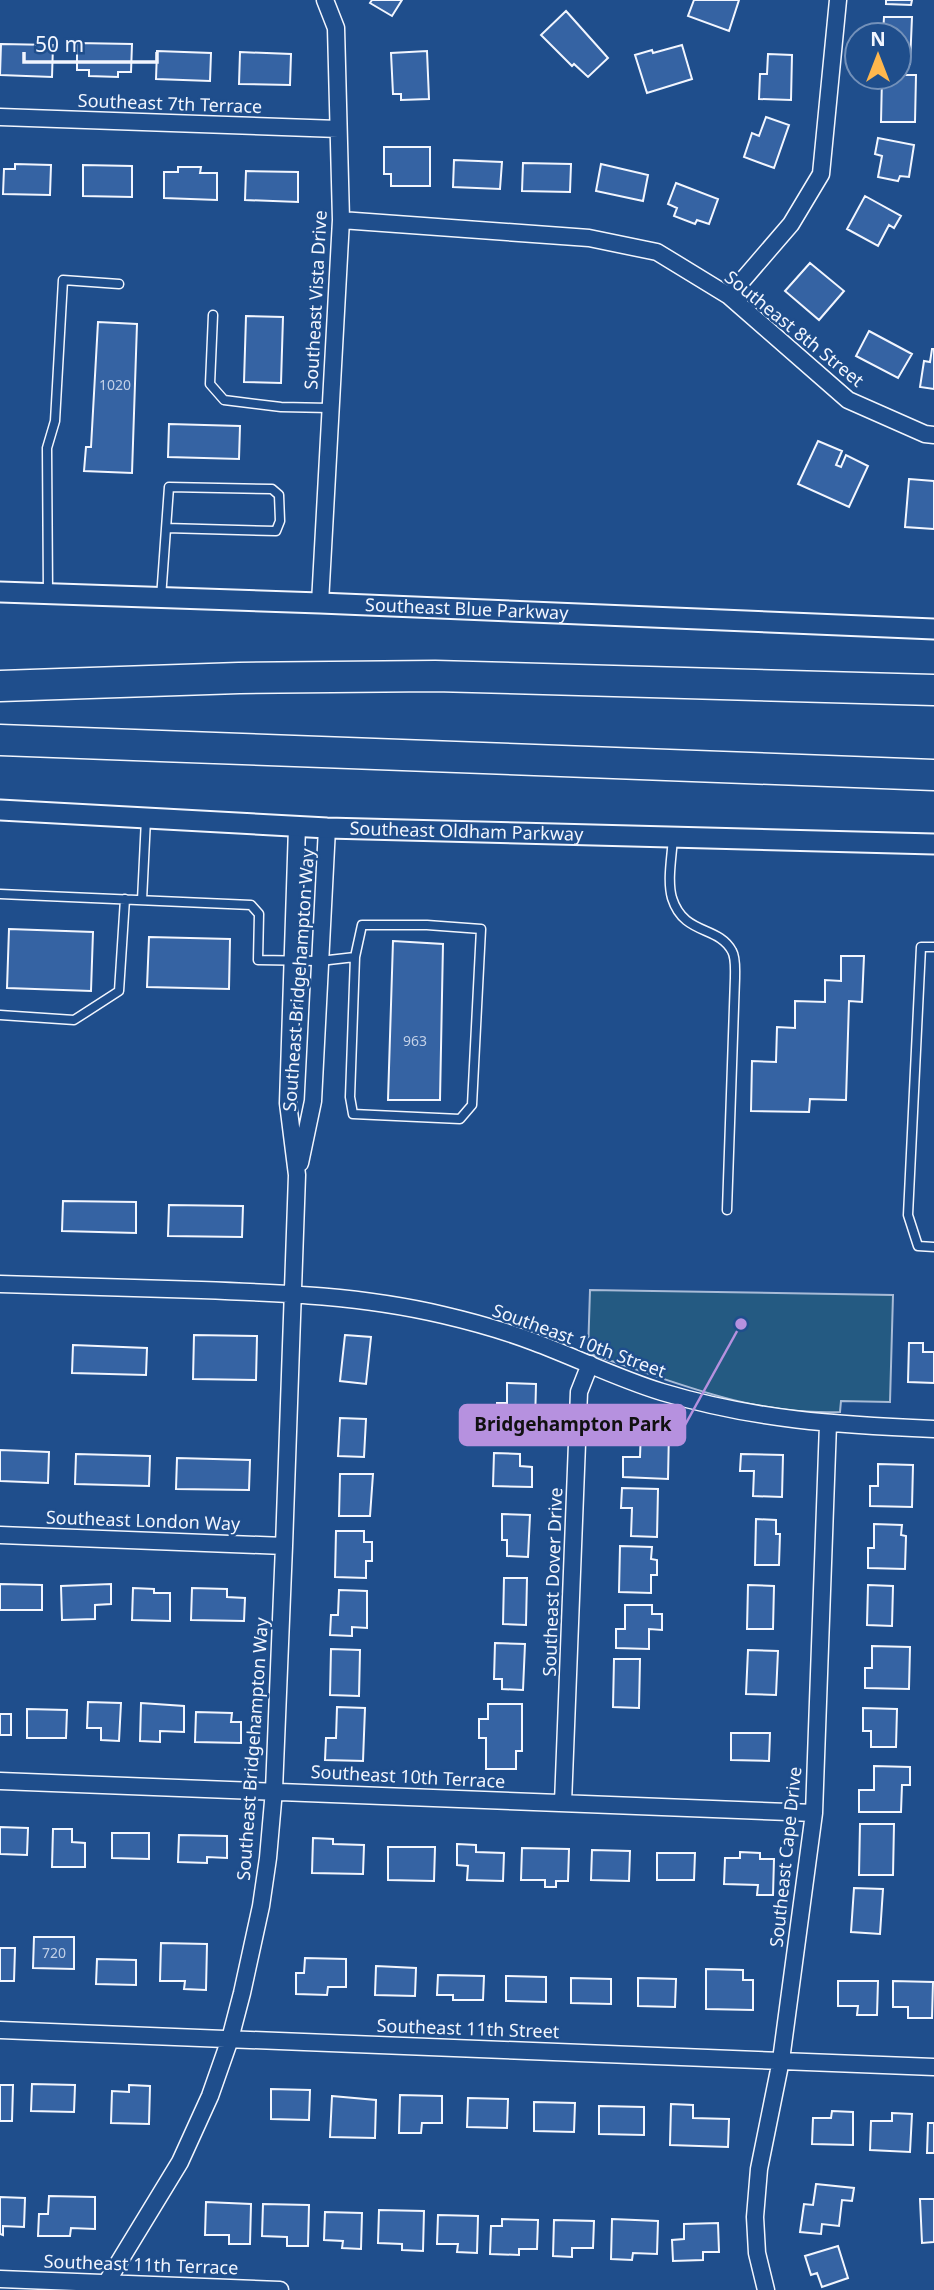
<svg xmlns="http://www.w3.org/2000/svg" width="934" height="2290" font-family="'Noto Sans',sans-serif">
<rect width="100%" height="100%" fill="#1f4e8c"/>
<path fill="#245a82" stroke="#a8bbd7" stroke-width="2" d="M590,1290L893,1295L890,1402L841,1401L840,1412C751,1416 670,1380 588,1353Z"/>
<path fill="#3563a3" stroke="#f2f6ff" stroke-width="2" d="M372,0H402L392,16L370,3Z
M694,0H739L729,31L688,16Z
M886,0H912L911,5L886,4Z
M566,11L608,58L588,77L574,64L572,66L541,35Z
M884,17H912L910,64H899V35H883Z
M77,43L132,44L131,72H118V77L89,76V70H77Z
M1,44L53,45L52,77L0,75Z
M682,45L692,79L647,93L635,55L652,50L653,53Z
M157,51L211,53L210,81L156,79Z
M427,51L429,99L401,100V94H393L391,53Z
M240,52L291,54L290,85L239,84Z
M768,54L792,55L791,100L759,99L760,74H767Z
M899,75H916L915,122H881L882,77H899Z
M766,117L789,125L774,168L744,157L752,133L759,136Z
M878,138L914,145L909,177L900,176L898,181L878,177L882,156L875,154Z
M384,147H430V186H391V174H384Z
M454,160L502,162L500,189L453,187Z
M523,163L571,164L570,192L522,191Z
M15,164L51,165L50,195L3,194L4,169H15Z
M601,164L648,175L643,201L596,191Z
M83,165L132,166V197L83,196Z
M178,167H201L200,173H217V200L164,198V172H178Z
M246,171L298,172V202L245,200Z
M676,183L718,199L709,224L697,220L695,224L674,216L677,208L668,204Z
M865,196L901,216L894,228L889,225L878,246L847,229Z
M810,263L844,291L819,320L785,291Z
M246,316L283,317L281,383L244,382Z
M98,322L137,324L132,473L84,471L86,447H91Z
M869,331L912,354L898,378L856,356Z
M932,349H934V389L920,387L924,361L930,362Z
M169,424L240,426L239,459L168,457Z
M818,441L842,451L836,465L841,467L846,455L868,466L849,507L798,484Z
M909,479L934,481V529L905,527Z
M9,929L93,932L91,991L7,988Z
M149,937L230,939L229,989L147,987Z
M393,941L443,944L440,1100H388Z
M841,956H864L862,1002L849,1001L846,1100L810,1099L809,1112L751,1111L752,1061L776,1062L777,1027L795,1028V1001L825,1002V980L841,981Z
M63,1201L136,1202V1233L62,1231Z
M169,1205L243,1206L242,1237L168,1236Z
M194,1335L257,1336L256,1380L193,1379Z
M345,1335L371,1337L366,1384L340,1381Z
M909,1343H923V1352H934V1383L908,1382Z
M73,1345L147,1348L146,1375L72,1373Z
M507,1383L536,1384L535,1424L506,1423V1414H497V1403H507Z
M340,1418L366,1419L364,1457L338,1456Z
M641,1430H669L668,1479L623,1477V1457H640Z
M0,1450L49,1452L48,1483L0,1481Z
M494,1453L520,1454V1466L532,1467V1487L493,1486Z
M76,1454L150,1456L149,1486L75,1484Z
M741,1454L783,1455L782,1497L753,1496L754,1471H740Z
M177,1458L250,1460L249,1490L176,1489Z
M878,1464L913,1465L912,1507L870,1506V1486H878Z
M340,1474H373L370,1516H339Z
M622,1488L658,1489L657,1537L631,1536L632,1508H621Z
M502,1514L530,1515L528,1557L507,1556V1540H502Z
M756,1519L776,1520V1534H780L779,1565H755Z
M874,1524L902,1525L901,1535L906,1536L905,1569L868,1568V1548H874Z
M336,1531H364V1542H372V1561H366V1578L335,1577Z
M620,1546L652,1547L651,1559L657,1560V1575H651V1593L619,1592Z
M504,1578H527L526,1625L503,1624Z
M0,1584L42,1585V1610H0Z
M111,1584V1604L95,1605V1619L62,1620L61,1586Z
M748,1585L774,1586L773,1629H747Z
M868,1585L893,1586L892,1626L867,1625Z
M133,1588L154,1589V1593H170V1621L132,1620Z
M192,1588L227,1589V1597L245,1598L244,1621L191,1620Z
M339,1590L367,1591V1628L352,1627V1636L330,1635L331,1615H338Z
M625,1605H652V1614H662V1630L649,1629V1649L616,1648V1629H625Z
M495,1643L525,1644L523,1690L502,1689V1679H494Z
M872,1646L910,1647L909,1689L865,1688V1668H872Z
M331,1649L360,1650L359,1696L330,1695Z
M748,1650L778,1651L776,1695L746,1694Z
M614,1659H640L639,1708L613,1707Z
M88,1702L121,1703L119,1741L101,1740V1728H87Z
M141,1703L184,1706V1732L160,1731V1742L140,1741Z
M488,1704H522V1751H516V1769H486V1738H479V1719H488Z
M337,1707L365,1708L363,1761L325,1760L326,1738H336Z
M863,1708L897,1709L896,1747H871V1731H863Z
M27,1709L67,1710L66,1738H27Z
M196,1712L232,1713L231,1722H241V1743L195,1742Z
M0,1714H11V1735H0Z
M731,1733H770L769,1761L731,1760Z
M874,1766L910,1767V1785H902L901,1812H859V1790H874Z
M860,1824H894L893,1875H859Z
M0,1827L28,1828L27,1855L0,1854Z
M53,1829H72V1842L85,1843V1867H52Z
M112,1833H149V1859L112,1858Z
M179,1835L227,1836V1858L207,1857V1863L178,1862Z
M313,1838L333,1839V1844L364,1845L363,1874L312,1873Z
M457,1844L476,1845V1852L504,1853L503,1881L467,1880L468,1866L457,1865Z
M388,1847H435L434,1881L388,1880Z
M522,1848L569,1849L568,1881H556V1887H545V1880H521Z
M592,1850L630,1851L629,1881L591,1880Z
M740,1852L760,1853V1859H774L773,1895H757L758,1885L724,1884L725,1858H740Z
M657,1853H695L694,1880H657Z
M854,1888L883,1889L880,1934L851,1932Z
M34,1937H74V1969L33,1968Z
M161,1943L207,1944L206,1990L184,1989L185,1981H160Z
M0,1948H15L14,1981H0Z
M305,1958L346,1959V1987H328L327,1995L296,1994V1973H304Z
M97,1959L136,1960V1985L96,1984Z
M376,1966L416,1968L415,1996L375,1995Z
M706,1969L743,1970V1980H753V2010L706,2009Z
M438,1975L484,1976L483,2000H453V1995H437Z
M506,1976L546,1977V2002L506,2001Z
M571,1978L611,1979V2004L571,2003Z
M638,1978L676,1979L675,2007L638,2006Z
M838,1981H878L877,2015H857L858,2006H838Z
M893,1981L933,1982L932,2018H908V2007H893Z
M32,2084L75,2085L74,2112L31,2111Z
M0,2085H13L12,2121H0Z
M129,2085L150,2086L149,2124L111,2123L112,2091L129,2092Z
M271,2089L310,2090L309,2120L271,2119Z
M400,2095L442,2096V2123H422L421,2133H399Z
M332,2096L376,2100L375,2138L330,2137Z
M468,2098L508,2099L507,2128L467,2127Z
M534,2102L575,2103L574,2132L534,2131Z
M671,2104L693,2105V2118L729,2119L728,2147L670,2145Z
M599,2106L644,2107V2135L599,2134Z
M832,2111L853,2112V2145L812,2144L813,2118H831Z
M892,2113L912,2114L910,2152L870,2150L871,2121H892Z
M928,2123H934V2153H927Z
M816,2184L854,2188L852,2201L842,2200L839,2226L822,2224L821,2234L800,2232L804,2204L813,2205Z
M49,2196L95,2197V2229L71,2228L70,2236H38L39,2214H48Z
M0,2197L25,2198L24,2227L3,2226V2235L0,2234Z
M920,2199H934V2242L922,2243Z
M206,2202L251,2204L250,2244H229V2235H205Z
M263,2204L309,2205L308,2246H287V2237L262,2236Z
M379,2210L424,2211L423,2251L402,2250V2244L378,2243Z
M325,2212L362,2213L361,2249L342,2248L343,2241L324,2240Z
M438,2215L478,2216L477,2253L457,2252L458,2244H437Z
M502,2219L538,2220L537,2249H519V2255L490,2254L491,2226H502Z
M612,2219L658,2221L657,2254L633,2253L632,2260L611,2259Z
M554,2220L594,2221L593,2248H572V2257L553,2256Z
M718,2223L719,2252H703V2260L673,2261L672,2240L684,2239V2224Z
M838,2246L848,2278L822,2287L817,2273L811,2275L805,2256Z"/>
<g fill="none" stroke-linecap="round" stroke-linejoin="round">
<g stroke="#f2f6ff" stroke-width="11">
<path id="service" d="M213,315L210,384L224,400L281,407L330,408
M48,594L47,448L55,421L63,280L119,284
M161,598L169,487L272,489L279,495L280,521L276,531L166,528
M673,837C672,856 667,880 672,898C684,936 718,925 732,951C736,958 735,970 735,978L727,1210
M0,894L251,905L259,914L258,960L320,961L355,957L362,925H427L481,929L472,1105L460,1119L353,1114L350,1097L355,957
M142,900L146,819
M934,947H921L908,1215L918,1246L934,1247
M0,1015L74,1020L119,991L125,899"/>
</g>
<g stroke="#f2f6ff" stroke-width="19">
<path id="minor" d="M0,117L338,129
M341,220L589,238L657,252L729,296L848,400L925,434L934,435
M729,296L791,224L821,174L838,0
M320,603L341,220L336,28L325,0
M300,1163L313,1101L327,828
M0,1284C67,1286 134,1288 201,1290C283,1293 363,1296 443,1315C473,1322 505,1331 534,1342C577,1358 619,1379 662,1392C755,1420 838,1425 934,1429
M0,1535L284,1546
M0,1781L814,1813
M563,1803L579,1392L590,1364
M0,2030L934,2067
M0,2279L280,2290
M102,2290L180,2162L210,2096L230,2039L242,1993L261,1906L268,1858L274,1790L284,1546L297,1175L288,1103L297,827
M766,2290L757,2253L755,2217L759,2169L781,2060L814,1813L828,1424"/>
</g>
<g stroke="#f2f6ff" stroke-width="23">
<g id="tertiary">
<path id="s1" d="M0,592L320,603L934,629"/>
<path id="s2" d="M0,810L327,828L934,844"/>
</g>
</g>
<g stroke="#f2f6ff" stroke-width="33">
<path id="motorway" d="M0,686L239,678L435,676L934,690
M0,740L934,775"/>
</g>
<use href="#service" stroke="#1f4e8c" stroke-width="8"/>
<use href="#minor" stroke="#1f4e8c" stroke-width="16"/>
<use href="#tertiary" stroke="#1f4e8c" stroke-width="19"/>
<use href="#motorway" stroke="#1f4e8c" stroke-width="30"/>
</g>
<g text-anchor="middle" stroke-width="5" stroke-linejoin="round" paint-order="stroke">
<g font-size="14" fill="#c3d1e8">
<text x="115" y="390">1020</text>
<text x="415" y="1046">963</text>
<text x="54" y="1958">720</text>
</g>
<g font-size="18" fill="#f2f6ff" stroke="#1f4e8c">
<text transform="translate(170 104) rotate(2)" y="6">Southeast 7th Terrace</text>
<text transform="translate(316 300) rotate(-87)" y="6">Southeast Vista Drive</text>
<text transform="translate(794 329) rotate(39)" y="6">Southeast 8th Street</text>
<text dy="6" stroke="none"><textPath href="#s1" startOffset="467">Southeast Blue Parkway</textPath></text>
<text dy="6" stroke="none"><textPath href="#s2" startOffset="467">Southeast Oldham Parkway</textPath></text>
<text transform="translate(299 980) rotate(-86)" y="6">Southeast Bridgehampton Way</text>
<text transform="translate(579 1341) rotate(20)" y="6">Southeast 10th Street</text>
<text transform="translate(143 1521) rotate(2)" y="6">Southeast London Way</text>
<text transform="translate(553 1582) rotate(-88)" y="6">Southeast Dover Drive</text>
<text transform="translate(253 1749) rotate(-86)" y="6">Southeast Bridgehampton Way</text>
<text transform="translate(408 1777) rotate(3)" y="6">Southeast 10th Terrace</text>
<text transform="translate(786 1857) rotate(-84)" y="6">Southeast Cape Drive</text>
<text transform="translate(468 2029) rotate(2)" y="6">Southeast 11th Street</text>
<text transform="translate(141 2265) rotate(2)" y="6">Southeast 11th Terrace</text>
</g>
</g>
<path fill="none" stroke="#b691df" stroke-width="2.5" d="M741 1324L685 1425"/>
<circle fill="#b691df" stroke="#1f4e8c" stroke-width="2.5" cx="741" cy="1324" r="7"/>
<rect fill="#b691df" stroke="#b691df" stroke-width="2.5" x="460" y="1405" width="225" height="40" rx="7"/>
<g font-size="19" text-anchor="middle" font-weight="bold" fill="#111">
<text x="573" y="1431">Bridgehampton Park</text>
</g>
<g transform="translate(878 56)"><circle r="33" fill="#1f4e8c" stroke="#7391ba" stroke-width="2"/>
<path d="M0-5L12 26L0 18L-12 26Z" fill="#ffb74d"/>
<text y="-10" font-size="19" font-weight="bold" text-anchor="middle" fill="#f2f6ff">N</text>
</g>
<path d="M24 52v10h133v-10" fill="none" stroke="#f2f6ff" stroke-width="3.5"/>
<text x="35" y="52" font-size="21" fill="#f2f6ff" stroke="#1f4e8c" stroke-width="5" paint-order="stroke">50 m</text>
</svg>
